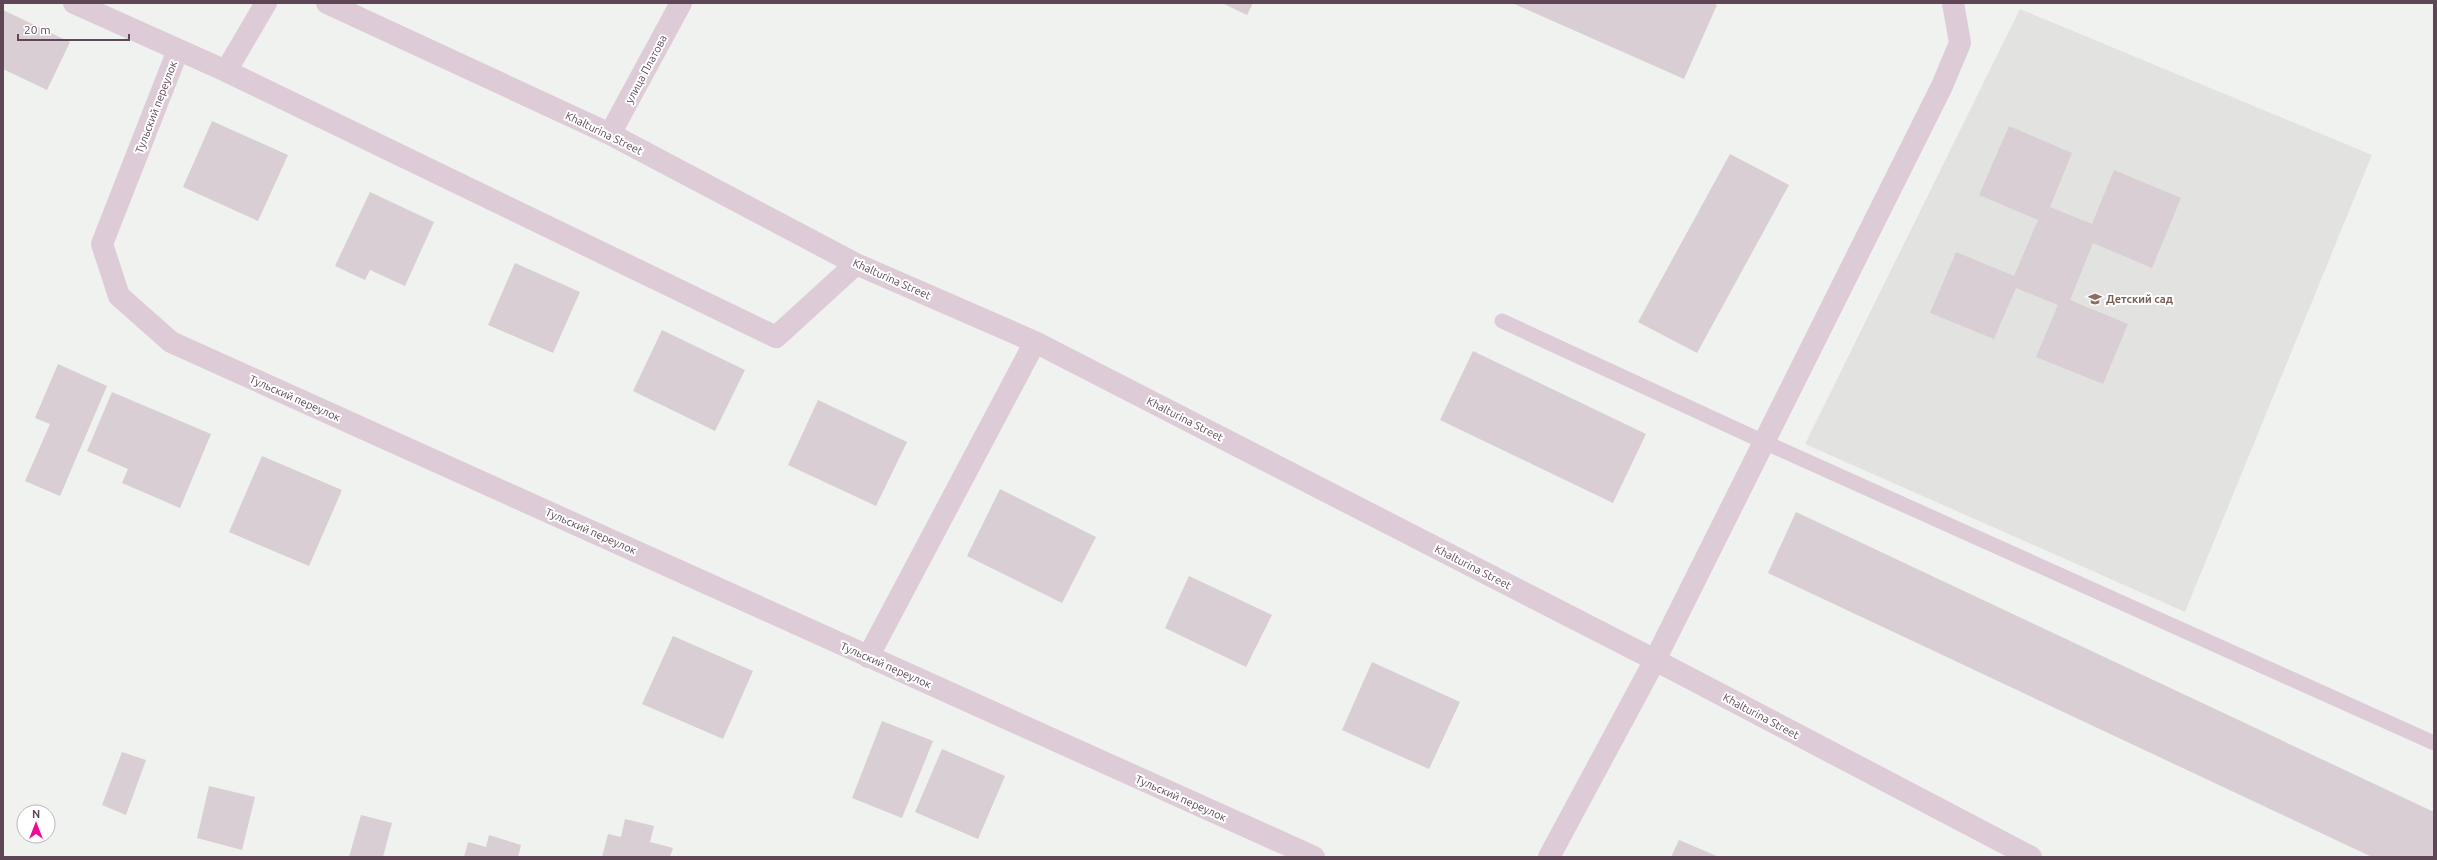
<svg xmlns="http://www.w3.org/2000/svg" width="2437" height="860" font-family="Ubuntu,sans-serif">
<rect width="100%" height="100%" fill="#f0f2ef"/>
<path fill="#e2e3e0" d="M2020,9L2372,155L2185,612L1805,444Z"/>
<path fill="#d8ced3" d="M1222,3H1253L1247,15Z
M1512,3H1711L1717,5L1684,79Z
M3,10L70,42L47,90L3,69Z
M212,121L288,155L258,221L183,187Z
M2009,126L2072,153L2050,207L2092,224L2114,170L2181,198L2152,268L2093,243L2070,300L2128,324L2103,384L2036,357L2058,305L2016,288L1994,339L1930,313L1956,252L2014,276L2038,220L1979,195Z
M1730,154L1789,185L1697,353L1638,322Z
M370,192L434,222L405,286L370,270L365,280L335,266Z
M515,263L580,292L553,353L488,325Z
M662,330L745,370L715,431L633,391Z
M1473,351L1646,434L1613,503L1440,420Z
M58,364L107,386L60,496L25,481L50,424L35,418Z
M112,392L211,434L180,508L122,483L128,469L87,451Z
M818,400L907,442L876,506L788,465Z
M262,456L342,490L309,566L229,532Z
M1000,489L1096,537L1062,603L967,556Z
M1796,512L2434,812V857H2372L1768,573Z
M1189,576L1272,615L1246,667L1165,628Z
M673,636L753,671L723,739L642,704Z
M1372,662L1460,702L1429,769L1342,730Z
M882,721L933,741L902,818L852,798Z
M942,749L1005,776L978,839L915,812Z
M122,752L146,760L126,815L102,805Z
M209,786L255,797L242,850L197,838Z
M361,815L392,823L383,857H349Z
M625,819L654,826L650,842L673,848L670,857H602L608,834L621,837Z
M489,835L521,845L518,857H464L468,842L486,847Z
M1679,840L1719,857H1671Z"/>
<g fill="none" stroke-linecap="round" stroke-linejoin="round">
<path stroke="#decbd8" stroke-width="15" d="M1502,321L1764,442L2434,743"/>
<path stroke="#decbd8" stroke-width="22" d="M74,3L226,71L776,337L856,264
M327,3L610,134L856,264L1035,342L1655,660L2031,857
M178,50L102,244L119,296L171,342L1314,857
M226,71L266,3
M610,134L681,3
M868,657L1035,342
M1549,857L1655,660L1942,86L1960,43L1953,3"/>
</g>
<defs>
<g id="school-bare" transform="scale(1.08)"><path d="M0-5L7-2L0 1L-7-2ZM-4 1L0 2.5L4 1V4Q0 6-4 4Z" fill="#8d6e63" stroke="#fff" stroke-width="2.5" paint-order="stroke"/></g>
</defs>
<g fill-rule="evenodd">
<use href="#school-bare" x="2095" y="299"/>
</g>
<g text-anchor="middle" stroke-width="4" stroke-linejoin="round" paint-order="stroke">
<g font-size="11" fill="#5f4657" stroke="#fff">
<text transform="translate(646 69) rotate(-62)" y="4">улица Платова</text>
<text transform="translate(156 107) rotate(-69)" y="4">Тульский переулок</text>
<text transform="translate(604 133) rotate(26)" y="4">Khalturina Street</text>
<text transform="translate(892 279) rotate(24)" y="4">Khalturina Street</text>
<text transform="translate(295 398) rotate(24)" y="4">Тульский переулок</text>
<text transform="translate(1185 419) rotate(27)" y="4">Khalturina Street</text>
<text transform="translate(591 531) rotate(24)" y="4">Тульский переулок</text>
<text transform="translate(1473 567) rotate(27)" y="4">Khalturina Street</text>
<text transform="translate(886 665) rotate(24)" y="4">Тульский переулок</text>
<text transform="translate(1761 716) rotate(28)" y="4">Khalturina Street</text>
<text transform="translate(1181 798) rotate(24)" y="4">Тульский переулок</text>
</g>
<g font-size="11" font-weight="bold" fill="#785e54" stroke="#fff" text-anchor="start">
<text x="2106" y="303">Детский сад</text>
</g>
</g>
<rect width="2437" height="860" fill="none" stroke="#5f4657" stroke-width="8"/>
<g transform="translate(36 824)"><circle r="19" fill="#ffffff" stroke="#bfb5bc"/>
<path d="M0-3L7 15L0 10L-7 15Z" fill="#f30997"/>
<text y="-6" font-size="11" font-weight="bold" text-anchor="middle" fill="#5f4657">N</text>
</g>
<path d="M18 34v6h111v-6" fill="none" stroke="#5f4657" stroke-width="2"/>
<text x="24" y="34" font-size="12" fill="#5f4657" stroke="#ffffff" stroke-width="3" paint-order="stroke">20 m</text>
</svg>
